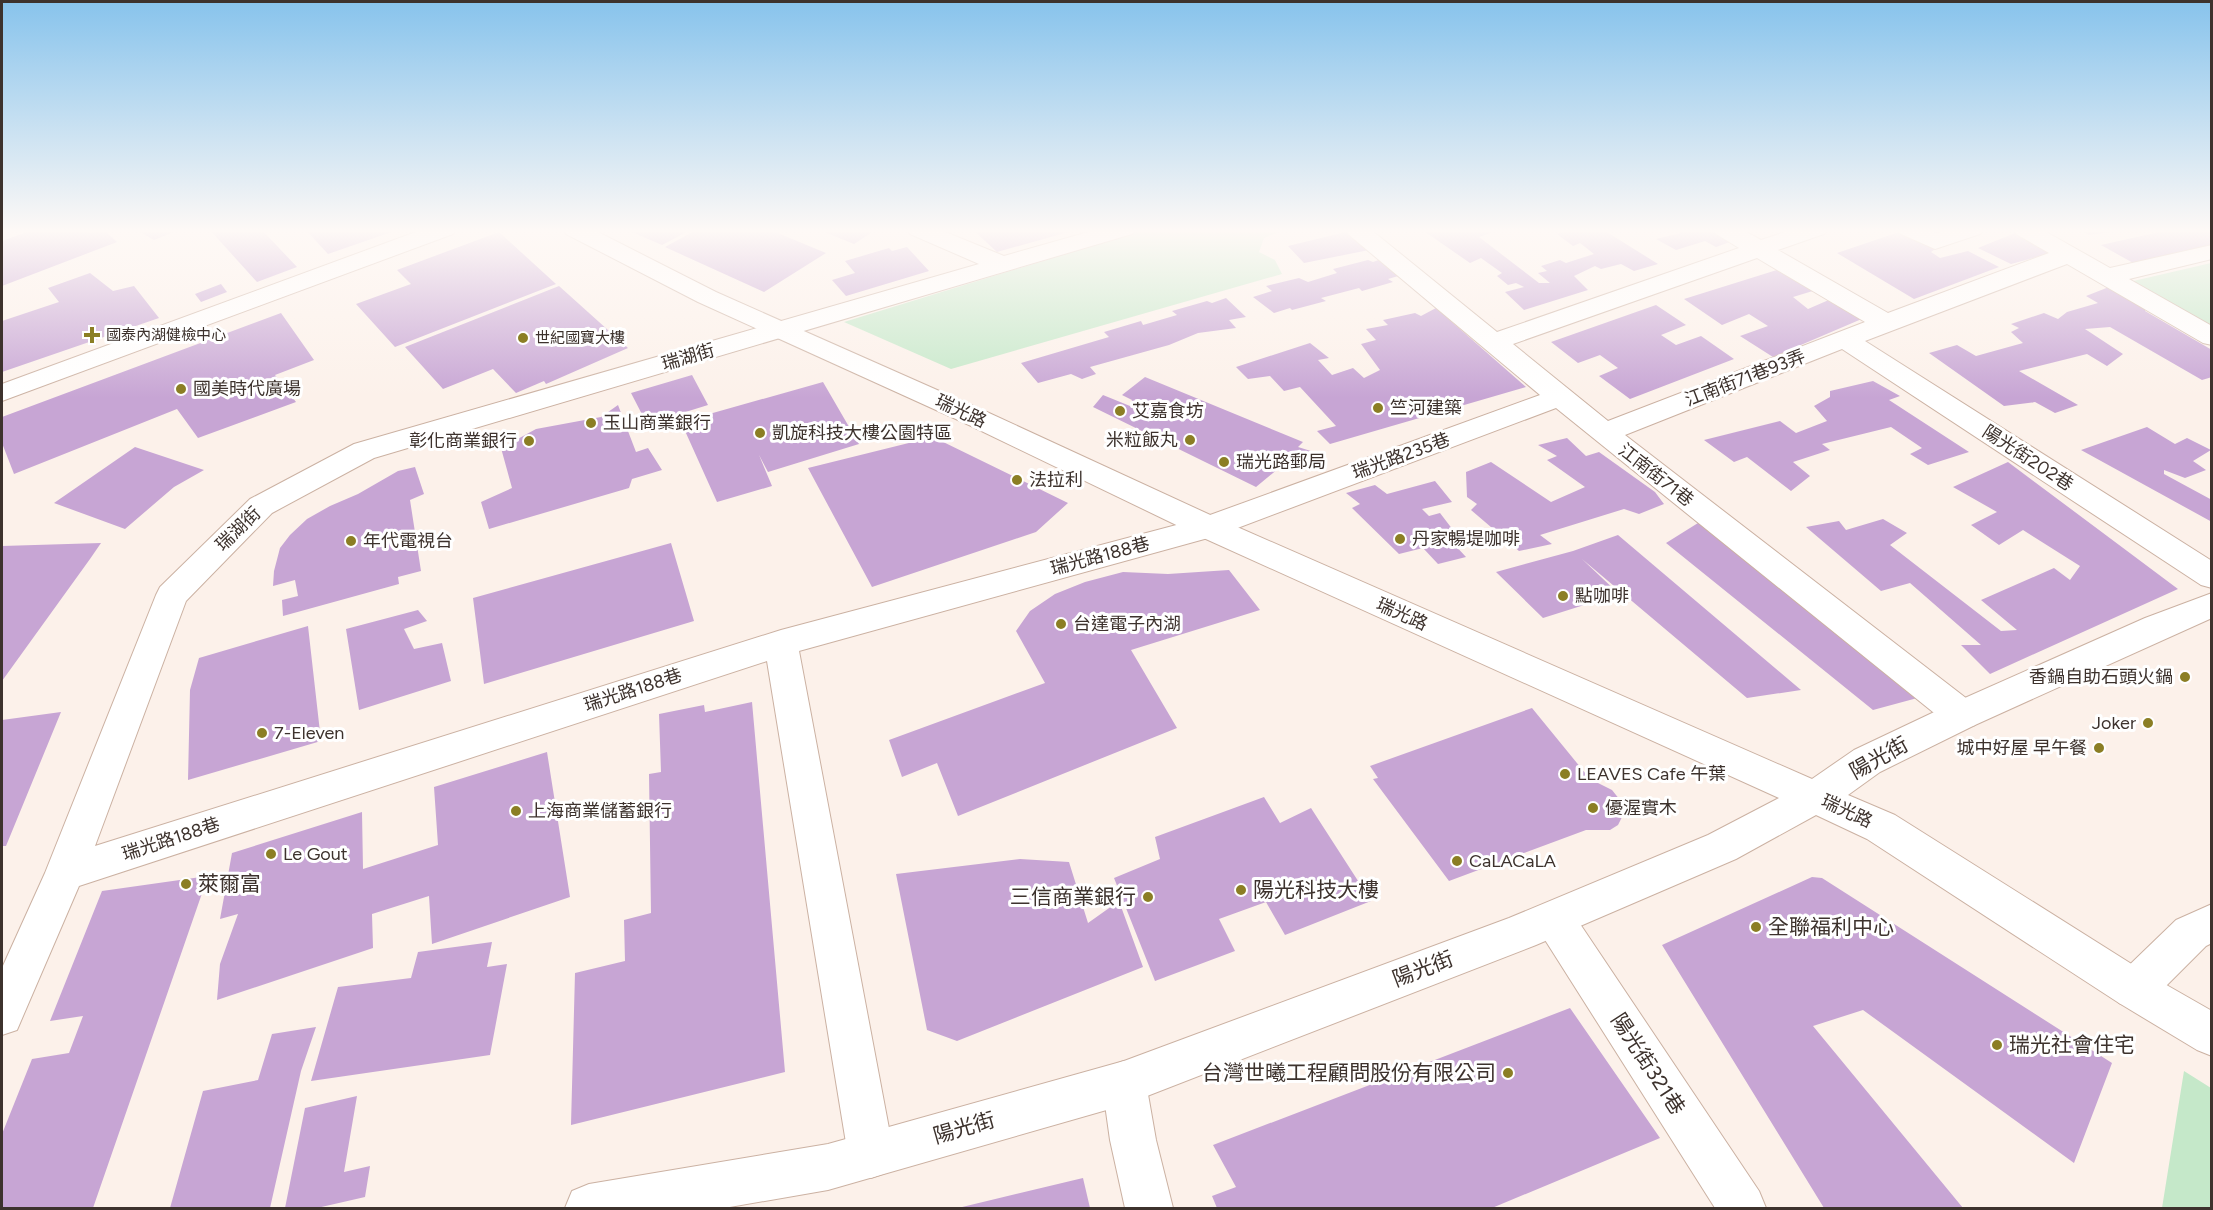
<svg xmlns="http://www.w3.org/2000/svg" width="2213" height="1210" font-family="Figtree,'Noto Sans TC',sans-serif">
<rect width="100%" height="100%" fill="#fcf1ea"/>
<path fill="#c5e8c9" d="M1147,229H1287L1264,238L1259,252L1275,260L1282,274L951,369L844,322Z
M2211,263V328L2129,282Z
M2184,1071L2211,1088V1208H2162Z"/>
<path fill="#c7a5d4" d="M35,229H84L91,233L103,229L117,242L2,286V241Z
M135,229H181L154,240Z
M209,229H261L297,267L257,282Z
M305,229H400L328,254Z
M625,229H692L662,245Z
M698,229H768L826,253L764,292L665,247Z
M817,229H877L854,244Z
M972,229H1079L997,252Z
M1421,229H1491L1496,231L1479,237L1539,283H1550L1538,273L1547,271L1541,266L1560,260L1566,263L1594,254L1580,243L1573,246L1557,234L1562,232L1556,229H1580L1585,232L1602,229L1658,264L1634,271L1621,264L1601,269L1595,266L1574,276L1588,290L1524,310L1505,292L1524,287L1516,283L1508,285L1497,276L1502,273L1481,258L1470,263Z
M1677,229H1717L1735,240L1716,247L1705,241L1676,250L1656,239L1681,233Z
M2078,229H2124V230L2089,235Z
M2173,229H2212V247L2135,264L2101,245Z
M1905,230L1938,247L1931,252L1940,258L1968,251L1999,267L1914,299L1837,253Z
M1350,231L1374,249L1304,263L1288,246Z
M2020,231L2055,252L2011,264L1978,248Z
M499,232L556,284L395,347L356,304L411,284L397,270Z
M907,247L929,271L846,296L832,280L855,273L845,261L889,248L892,251Z
M1387,257L1405,274L1388,279L1393,282L1362,291L1359,288L1321,298L1326,301L1292,310L1290,308L1274,313L1253,297L1272,291L1266,286L1299,278L1308,282L1337,273L1333,269L1368,260L1373,262Z
M1780,269L1816,290L1793,297L1808,309L1831,299L1864,318L1773,357L1740,336L1768,326L1749,314L1722,325L1684,299Z
M90,273L113,291L134,286L159,318L2,372V321L59,302L48,288Z
M221,284L227,292L201,302L195,294Z
M559,286L628,348L546,384L544,381L516,393L493,369L443,389L405,347Z
M2109,287L2145,307V311L2212,350V377L2202,380L2110,327L2085,329L2123,354L2107,366L2087,354L2019,371L2078,405L2055,413L2035,402L2004,406L1929,353L1957,345L1976,356L2023,343L2011,332L2019,328L2011,324L2044,313L2058,319L2067,312L2098,303L2086,296Z
M1226,298L1246,317L1229,320L1236,328L1198,333L1169,345L1090,367L1096,374L1082,379L1071,374L1038,383L1021,363L1109,337L1104,332L1141,321L1143,325L1177,315L1172,311L1207,301L1212,303Z
M1656,305L1686,325L1661,335L1676,345L1701,336L1734,359L1630,399L1599,376L1618,368L1600,355L1578,363L1551,342Z
M1436,308L1526,387L1330,444L1317,431L1336,426L1300,387L1284,391L1270,376L1248,379L1236,367L1310,343L1329,358L1318,360L1332,375L1353,368L1364,378L1380,370L1361,344L1376,340L1366,329L1388,325L1383,320L1415,313L1421,316Z
M281,313L314,360L275,375L296,402L198,438L177,409L14,474L2,443V417Z
M692,375L708,405L647,424L631,393Z
M1145,377L1303,442L1298,447L1314,452L1304,468L1285,463L1256,487L1093,407L1103,395L1130,406L1132,400L1122,395Z
M1873,381L1900,396L1889,400L1969,452L1928,465L1910,454L1922,448L1891,427L1822,444L1830,450L1793,462L1810,476L1791,491L1747,457L1734,462L1704,440L1780,421L1796,433L1827,421L1814,406L1830,397V391Z
M823,382L859,444L768,472L759,455L772,486L717,502L681,422Z
M618,405L636,452L648,448L662,470L632,479L629,488L489,529L481,502L512,488L501,448L536,429L601,417Z
M2147,427L2175,444L2187,438L2211,450L2193,461L2206,470L2185,478L2164,470V474L2212,500V522L2081,450Z
M933,437L1068,503L1036,532L872,587L808,468Z
M1567,438L1586,456L1599,452L1655,492L1664,504L1639,514L1624,509L1540,535L1552,544L1519,551L1471,510L1477,504L1467,497L1466,472L1491,462L1551,502L1585,487L1547,460L1557,456L1538,445Z
M135,447L204,470L174,487L125,529L54,503Z
M2008,462L2178,589L1990,674L1961,645H1981L1910,583L1881,591L1806,527L1839,521L1846,530L1883,519L1907,533L1890,545L2001,631L2017,630L1981,600L2054,568L2070,580L2080,566L2023,530L1999,545L1971,525L1997,512L1953,487Z
M415,467L424,494L410,500L421,571L398,577L399,584L283,616L282,600L298,596L295,580L273,586L274,571L280,548L290,535L307,519L330,506L358,494L398,471Z
M1435,481L1452,502L1422,509L1429,516L1440,513L1463,543H1453L1466,557L1438,564L1423,548L1399,554L1352,508L1360,504L1346,493L1375,485L1387,494Z
M1698,523L1921,697L1873,710L1666,543Z
M1618,535L1801,690L1747,698L1582,559L1619,594L1543,618L1496,572L1573,551Z
M101,543L90,559L2,681V546Z
M671,543L694,621L484,684L473,598Z
M1229,570L1260,610L1131,650L1177,728L958,816L937,763L902,777L889,740L1045,683L1016,631L1030,611L1055,594L1085,582L1123,572L1168,574Z
M418,610L427,621L404,629L414,649L442,643L451,681L359,710L346,629Z
M308,626L321,741L188,780L190,690L199,658Z
M752,702L785,1072L571,1125L575,973L625,961L624,920L651,913L649,774L661,772L659,714L704,705L705,712Z
M1532,708L1590,779L1612,790L1620,800L1623,815L1618,825L1610,830H1586L1449,881L1373,779L1378,778L1370,766Z
M61,712L6,846H2V720Z
M547,752L570,897L432,944L429,896L372,914L373,948L217,1000L220,964L238,914L220,919L232,853L362,812L363,869L438,845L434,787Z
M1264,797L1280,823L1311,808L1371,901L1285,935L1266,902L1219,919L1235,951L1155,981L1114,878L1160,859L1155,837Z
M1020,859L1069,862L1088,923L1119,901L1143,967L957,1041L927,1030L896,874Z
M208,876L93,1208H2V1134L32,1059L69,1053L83,1016L50,1021L102,891Z
M1812,877L1822,878L2112,1063L2074,1163L1863,1010L1813,1026L1963,1208H1824L1662,945Z
M492,942L487,967L507,964L490,1055L311,1081L338,987L411,978L418,952Z
M1570,1008L1660,1138L1492,1208H1217L1212,1196L1236,1187L1213,1145Z
M316,1027L301,1071L270,1208H170L203,1091L258,1080L272,1034Z
M357,1096L344,1172L370,1166L365,1197L317,1208H285L305,1108Z
M1083,1178L1090,1208H958Z"/>
<g fill="none" stroke-linecap="round" stroke-linejoin="round">
<g stroke="#cbb1a2" stroke-width="2">
<path id="street" d="M424,229H457L453,234L2,401V384Z
M906,229H938L1004,256L1099,229H1136L1132,234L374,458L272,513L186,601L95,846L781,630L1199,519L1540,395L1348,234L1344,229H1370L1497,332L1739,248L1716,234L1712,229H1741L1761,240L1794,229H1828L1824,234L1778,250L1888,313L2049,253L2016,234L2012,229H2041L2110,268L2212,245V259L2129,279L2212,326V345L2203,343L2067,264L1865,341L2212,561V588L2201,585L1842,349L1625,435L1975,705L1980,715L1975,725L1962,729L1949,725L1556,408L1219,535L799,651L894,1155L888,1172L871,1178L854,1172L848,1155L767,661L79,886L17,1030L2,1035V968L45,873L156,595L160,587L250,499L354,444L979,264L910,234ZM1757,258L1865,322L1608,421L1513,344Z
M1897,229H1927L1936,233L1950,229H1984L1980,234L1935,249L1901,234Z
M1554,901L1568,906L1759,1191L1766,1208H1715L1540,932L1534,919L1540,906Z
M2212,904V943L2206,946L2149,1003L2134,1009L2119,1003L2113,989L2119,975L2176,920Z
M1124,1061L1140,1067L1146,1083L1156,1140L1173,1208H1125L1110,1140L1102,1083L1108,1067Z"/>
</g>
<g stroke="#cbb1a2" stroke-width="2">
<path id="secondary" d="M562,229H592L716,292L989,413L1219,519L1812,779L1854,750L1949,705L2145,618L2212,593V618L1975,725L1880,772L1848,795L1895,815L2149,975L2212,1011V1056L2197,1050L2119,1003L1867,839L1816,815L1736,859L1536,945L1124,1105L828,1190L724,1208H565L572,1191L589,1184L828,1144L1124,1061L1509,918L1708,835L1779,798L1197,535L969,425L698,302L566,234Z"/>
</g>
<use href="#street" fill="#fff" fill-rule="evenodd"/>
<use href="#secondary" fill="#fff" fill-rule="evenodd"/>
</g>
<linearGradient id="sky" x2="0" y2="1"><stop stop-color="#87c3ec"/><stop offset="0.58" stop-color="#fef9f6"/><stop offset="1" stop-color="#fef9f6" stop-opacity="0"/></linearGradient>
<rect width="2213" height="398" fill="url(#sky)"/>
<g fill="#8b7e24" stroke="#fff" stroke-width="2">
<path d="M89 326h6v6h6v6h-6v6h-6v-6h-6v-6h6z"/>
<circle cx="523" cy="338" r="6"/>
<circle cx="181" cy="389" r="6"/>
<circle cx="1378" cy="408" r="6"/>
<circle cx="1120" cy="411" r="6"/>
<circle cx="591" cy="423" r="6"/>
<circle cx="760" cy="433" r="6"/>
<circle cx="1190" cy="440" r="6"/>
<circle cx="529" cy="441" r="6"/>
<circle cx="1224" cy="462" r="6"/>
<circle cx="1017" cy="480" r="6"/>
<circle cx="1400" cy="539" r="6"/>
<circle cx="351" cy="541" r="6"/>
<circle cx="1563" cy="596" r="6"/>
<circle cx="1061" cy="624" r="6"/>
<circle cx="2185" cy="677" r="6"/>
<circle cx="2148" cy="723" r="6"/>
<circle cx="262" cy="733" r="6"/>
<circle cx="2099" cy="748" r="6"/>
<circle cx="1565" cy="774" r="6"/>
<circle cx="1593" cy="808" r="6"/>
<circle cx="516" cy="811" r="6"/>
<circle cx="271" cy="854" r="6"/>
<circle cx="1457" cy="861" r="6"/>
<circle cx="186" cy="884" r="6"/>
<circle cx="1241" cy="890" r="6"/>
<circle cx="1148" cy="897" r="6"/>
<circle cx="1756" cy="927" r="6"/>
<circle cx="1997" cy="1045" r="6"/>
<circle cx="1508" cy="1073" r="6"/>
</g>
<g text-anchor="middle" stroke-width="6" stroke-linejoin="round" paint-order="stroke">
<g font-size="15" fill="#3d322d" stroke="#fff" text-anchor="start">
<text x="106" y="340">國泰內湖健檢中心</text>
<text x="535" y="343">世紀國寶大樓</text>
</g>
<g font-size="18" fill="#3d322d" stroke="#fff">
<text transform="translate(688 357) rotate(-16)" y="6">瑞湖街</text>
<text transform="translate(1745 378) rotate(-21)" y="6">江南街71巷93弄</text>
<text transform="translate(961 411) rotate(25)" y="6">瑞光路</text>
<text transform="translate(1401 456) rotate(-20)" y="6">瑞光路235巷</text>
<text transform="translate(2028 458) rotate(33)" y="6">陽光街202巷</text>
<text transform="translate(1656 475) rotate(38)" y="6">江南街71巷</text>
<text transform="translate(238 529) rotate(-44)" y="6">瑞湖街</text>
<text transform="translate(1100 556) rotate(-15)" y="6">瑞光路188巷</text>
<text transform="translate(1402 614) rotate(24)" y="6">瑞光路</text>
<text transform="translate(633 690) rotate(-18)" y="6">瑞光路188巷</text>
<text transform="translate(1847 811) rotate(25)" y="6">瑞光路</text>
<text transform="translate(171 839) rotate(-18)" y="6">瑞光路188巷</text>
</g>
<g font-size="18" fill="#3d322d" stroke="#fff" text-anchor="start">
<text x="193" y="395">國美時代廣場</text>
<text x="1390" y="414">竺河建築</text>
<text x="1132" y="417">艾嘉食坊</text>
<text x="603" y="429">玉山商業銀行</text>
<text x="772" y="439">凱旋科技大樓公園特區</text>
<text x="1178" y="446" text-anchor="end">米粒飯丸</text>
<text x="517" y="447" text-anchor="end">彰化商業銀行</text>
<text x="1236" y="468">瑞光路郵局</text>
<text x="1029" y="486">法拉利</text>
<text x="1412" y="545">丹家暢堤咖啡</text>
<text x="363" y="547">年代電視台</text>
<text x="1575" y="602">點咖啡</text>
<text x="1073" y="630">台達電子內湖</text>
<text x="2173" y="683" text-anchor="end">香鍋自助石頭火鍋</text>
<text x="2136" y="729" text-anchor="end">Joker</text>
<text x="274" y="739">7-Eleven</text>
<text x="2087" y="754" text-anchor="end">城中好屋 早午餐</text>
<text x="1577" y="780">LEAVES Cafe 午葉</text>
<text x="1605" y="814">優渥實木</text>
<text x="528" y="817">上海商業儲蓄銀行</text>
<text x="283" y="860">Le Gout</text>
<text x="1469" y="867">CaLACaLA</text>
</g>
<g font-size="21" fill="#3d322d" stroke="#fff">
<text transform="translate(1879 758) rotate(-29)" y="7">陽光街</text>
<text transform="translate(1423 969) rotate(-21)" y="7">陽光街</text>
<text transform="translate(1648 1064) rotate(57)" y="7">陽光街321巷</text>
<text transform="translate(964 1128) rotate(-16)" y="7">陽光街</text>
</g>
<g font-size="21" fill="#3d322d" stroke="#fff" text-anchor="start">
<text x="198" y="891">萊爾富</text>
<text x="1253" y="897">陽光科技大樓</text>
<text x="1136" y="904" text-anchor="end">三信商業銀行</text>
<text x="1768" y="934">全聯福利中心</text>
<text x="2009" y="1052">瑞光社會住宅</text>
<text x="1496" y="1080" text-anchor="end">台灣世曦工程顧問股份有限公司</text>
</g>
</g>
<rect width="2213" height="1210" fill="none" stroke="#3d322d" stroke-width="6"/>
</svg>
